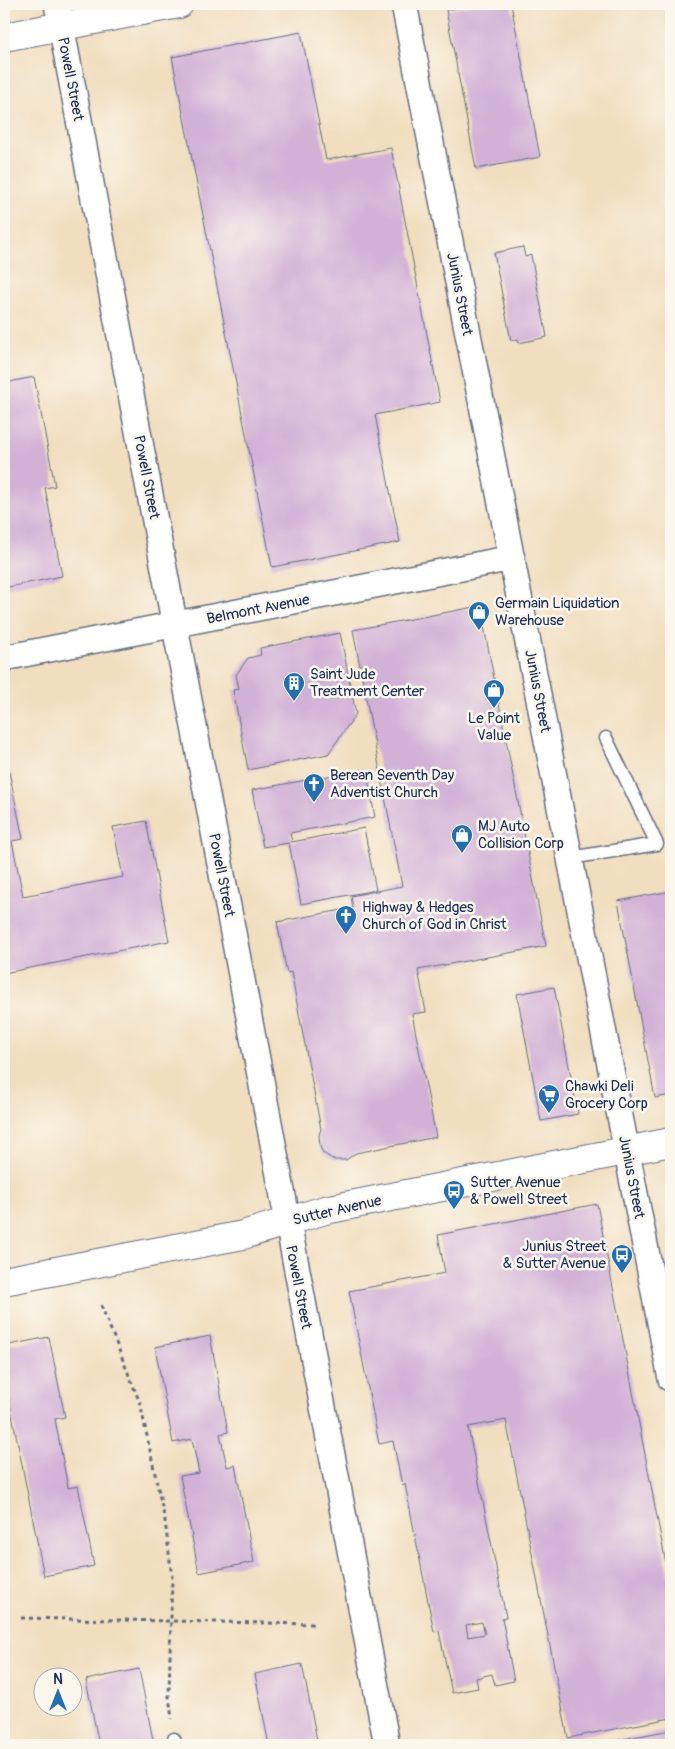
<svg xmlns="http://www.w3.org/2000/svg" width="675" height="1749" font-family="Pangolin,sans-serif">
<rect width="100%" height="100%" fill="#fbf7ec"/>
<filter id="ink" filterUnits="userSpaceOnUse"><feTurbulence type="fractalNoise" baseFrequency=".02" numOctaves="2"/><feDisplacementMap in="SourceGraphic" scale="10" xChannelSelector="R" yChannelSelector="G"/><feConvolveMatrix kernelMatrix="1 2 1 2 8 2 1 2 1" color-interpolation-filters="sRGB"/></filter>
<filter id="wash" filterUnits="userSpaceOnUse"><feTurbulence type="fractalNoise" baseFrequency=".0096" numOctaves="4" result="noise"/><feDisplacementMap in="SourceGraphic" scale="20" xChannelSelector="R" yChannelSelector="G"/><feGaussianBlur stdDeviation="1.12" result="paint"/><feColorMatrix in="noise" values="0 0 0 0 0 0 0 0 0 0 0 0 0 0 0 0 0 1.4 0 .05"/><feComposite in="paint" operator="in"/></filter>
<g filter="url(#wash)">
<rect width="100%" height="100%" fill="#f1debf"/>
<g id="blocks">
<path fill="#d2b1d7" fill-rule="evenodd" d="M477,4H511L540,157L476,169L446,10Z
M301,32L326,160L391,148L440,402L375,415L400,542L272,567L172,57Z
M523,247L525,257L531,255L547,337L519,343L518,339L511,341L494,253Z
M34,377L55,486L45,488L62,576L4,588V383Z
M480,606L546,946L418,970L426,1012L412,1014L436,1137L356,1153L346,1160H334L323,1153L320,1147L319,1135L321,1129L291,972L287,973L277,922L353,908L351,896L402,886L353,630Z
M340,633L356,714L328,754L248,770L233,690L239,689L236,675L248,658L261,655L260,648Z
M4,747L23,839L12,841L23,896L123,877L113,827L146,821L169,941L4,973Z
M366,769L375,817L290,833L292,842L364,828L376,890L301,904L289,843L263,847L252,790Z
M671,891V1095L655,1098L618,901Z
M554,987L578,1114L541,1121L517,994Z
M597,1204L671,1590V1718L568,1738L506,1420L468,1427L506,1617L502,1618L514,1681L495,1685L492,1674L476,1678L478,1688L452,1693L439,1631L434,1632L405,1484L402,1485L393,1441L379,1444L349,1291L445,1273L438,1235ZM482,1622L485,1634L468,1637L466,1625Z
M210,1336L228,1432L220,1434L227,1467L235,1465L254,1562L199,1573L180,1476L199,1473L192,1439L173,1443L155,1347Z
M49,1337L65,1417L55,1419L68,1488L78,1486L94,1566L44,1576L4,1374V1346Z
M302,1664L318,1745H269L255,1674Z
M139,1669L154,1745H99L86,1680Z
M671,1730V1745H597V1744Z"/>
</g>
</g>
<g filter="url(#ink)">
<use href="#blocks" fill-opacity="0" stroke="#666c80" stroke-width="1"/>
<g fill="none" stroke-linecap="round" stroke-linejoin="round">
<g stroke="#666c80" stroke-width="15">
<path id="service" d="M570,858L657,844L606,738
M174,1739L176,1745"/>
</g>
<g stroke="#666c80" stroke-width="28">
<path id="minor" d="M57,4L387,1745
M404,4L671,1379
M4,658L512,558"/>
</g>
<g stroke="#666c80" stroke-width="30">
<path id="tertiary" d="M4,37L179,4
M4,1281L243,1235L325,1210L671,1142"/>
</g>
<path stroke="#666c80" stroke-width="3" stroke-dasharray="4 4" stroke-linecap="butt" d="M101,1305L140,1403L165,1521L172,1577L169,1696L172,1719
M21,1618L315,1624"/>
<use href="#service" stroke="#fff" stroke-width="12"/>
<use href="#minor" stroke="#fff" stroke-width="25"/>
<use href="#tertiary" stroke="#fff" stroke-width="28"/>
</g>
</g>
<defs>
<g id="shop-pin" transform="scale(1.125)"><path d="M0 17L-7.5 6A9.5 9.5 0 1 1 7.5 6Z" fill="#1f6fb2" stroke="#fbf7ec"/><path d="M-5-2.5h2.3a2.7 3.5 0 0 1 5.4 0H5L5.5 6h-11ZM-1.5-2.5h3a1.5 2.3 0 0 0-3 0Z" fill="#fff"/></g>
<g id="building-pin" transform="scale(1.125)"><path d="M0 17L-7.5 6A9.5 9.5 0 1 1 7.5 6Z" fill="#1f6fb2" stroke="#fbf7ec"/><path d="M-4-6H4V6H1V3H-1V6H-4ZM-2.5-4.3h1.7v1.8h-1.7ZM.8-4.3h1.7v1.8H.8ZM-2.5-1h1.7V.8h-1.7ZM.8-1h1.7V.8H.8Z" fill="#fff"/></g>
<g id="church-pin" transform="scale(1.125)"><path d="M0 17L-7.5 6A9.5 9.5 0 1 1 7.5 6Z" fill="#1f6fb2" stroke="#fbf7ec"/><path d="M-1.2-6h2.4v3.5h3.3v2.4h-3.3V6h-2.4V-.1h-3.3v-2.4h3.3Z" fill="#fff"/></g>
<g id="supermarket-pin" transform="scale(1.125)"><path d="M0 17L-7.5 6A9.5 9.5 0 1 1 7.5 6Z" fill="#1f6fb2" stroke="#fbf7ec"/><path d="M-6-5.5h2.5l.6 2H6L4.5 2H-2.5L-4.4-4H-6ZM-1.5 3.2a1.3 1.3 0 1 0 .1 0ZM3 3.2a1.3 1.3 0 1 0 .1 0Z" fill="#fff"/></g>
<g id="bus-pin" transform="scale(1.125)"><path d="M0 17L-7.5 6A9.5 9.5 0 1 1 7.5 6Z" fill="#1f6fb2" stroke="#fbf7ec"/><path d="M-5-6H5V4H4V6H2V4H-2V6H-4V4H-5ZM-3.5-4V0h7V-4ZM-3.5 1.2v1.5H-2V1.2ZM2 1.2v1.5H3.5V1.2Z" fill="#fff"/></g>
</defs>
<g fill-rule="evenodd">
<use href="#shop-pin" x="479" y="612"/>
<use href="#building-pin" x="294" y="683"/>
<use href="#shop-pin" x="494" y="690"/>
<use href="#church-pin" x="314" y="784"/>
<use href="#shop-pin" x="462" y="835"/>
<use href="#church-pin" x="346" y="916"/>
<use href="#supermarket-pin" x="549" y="1095"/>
<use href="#bus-pin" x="454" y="1191"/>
<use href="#bus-pin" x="622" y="1255"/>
</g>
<g text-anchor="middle" stroke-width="5" stroke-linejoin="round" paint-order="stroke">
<g font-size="15" fill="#1b2f5e" stroke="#fbf7ec">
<text transform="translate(71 79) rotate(79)" y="5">Powell Street</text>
<text transform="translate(460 294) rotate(79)" y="5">Junius Street</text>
<text transform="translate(147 477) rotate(79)" y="5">Powell Street</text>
<text transform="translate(258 609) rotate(-11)" y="5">Belmont Avenue</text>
<text transform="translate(538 691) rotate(79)" y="5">Junius Street</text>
<text transform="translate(222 875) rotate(79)" y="5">Powell Street</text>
<text transform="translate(632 1177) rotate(79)" y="5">Junius Street</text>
<text transform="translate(337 1210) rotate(-13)" y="5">Sutter Avenue</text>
<text transform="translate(299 1287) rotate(79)" y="5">Powell Street</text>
</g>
<g font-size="15" fill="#1b2f5e" stroke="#fbf7ec" text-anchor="start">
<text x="495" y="608">Germain Liquidation<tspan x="495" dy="17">Warehouse</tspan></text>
<text x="310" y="679">Saint Jude<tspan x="310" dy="17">Treatment Center</tspan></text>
<text x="494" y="723" text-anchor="middle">Le Point<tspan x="494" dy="17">Value</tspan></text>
<text x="330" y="780">Berean Seventh Day<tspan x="330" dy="17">Adventist Church</tspan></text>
<text x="478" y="831">MJ Auto<tspan x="478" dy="17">Collision Corp</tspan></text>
<text x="362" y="912">Highway &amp; Hedges<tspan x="362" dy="17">Church of God in Christ</tspan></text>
<text x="565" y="1091">Chawki Deli<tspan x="565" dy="17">Grocery Corp</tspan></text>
<text x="470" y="1187">Sutter Avenue<tspan x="470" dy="17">&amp; Powell Street</tspan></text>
<text x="606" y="1251" text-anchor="end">Junius Street<tspan x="606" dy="17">&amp; Sutter Avenue</tspan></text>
</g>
</g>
<rect width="675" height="1749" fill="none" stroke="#fbf7ec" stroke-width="20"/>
<g transform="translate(58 1692)"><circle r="24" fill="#fbf7ec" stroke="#a1a7b3"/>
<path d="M0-4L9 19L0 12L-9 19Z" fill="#1f6fb2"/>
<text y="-8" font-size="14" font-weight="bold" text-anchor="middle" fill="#1b2f5e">N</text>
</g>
</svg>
